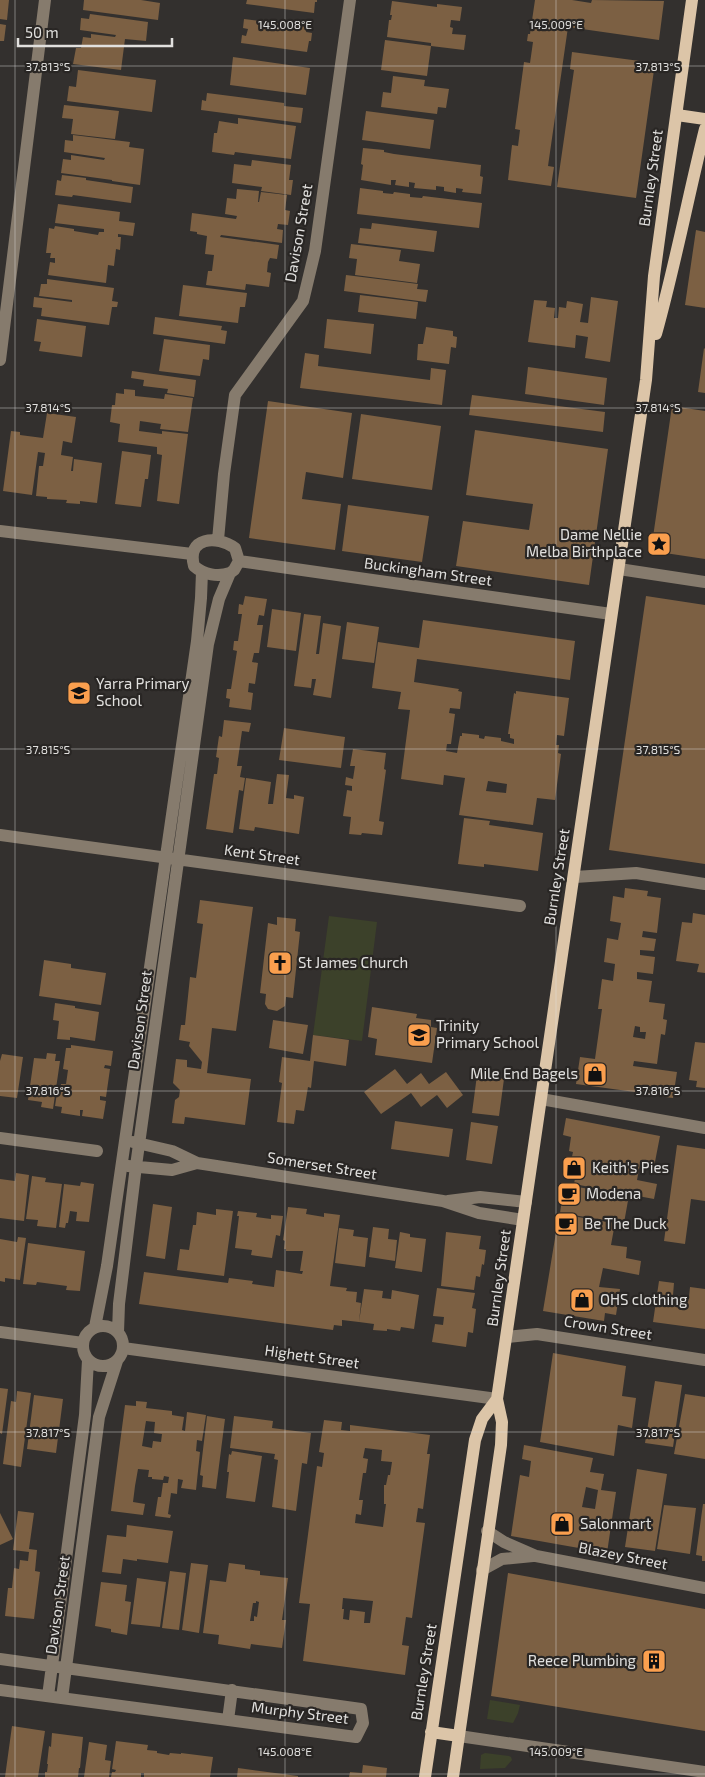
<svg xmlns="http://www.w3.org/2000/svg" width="705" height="1777" font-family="'Exo 2',sans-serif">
<rect width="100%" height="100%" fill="#33302e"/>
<path fill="#3c412a" d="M329,916L377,922L362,1041L313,1035Z
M490,1700L520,1705L518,1713L513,1723L487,1719Z
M485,1753L509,1756L511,1757L512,1760L505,1768L480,1769L481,1755Z"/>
<path fill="#7c6043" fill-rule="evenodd" d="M0,0H9L7,20L0,19Z
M84,0H141L160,3L158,20L83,10Z
M247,0H317V2H315L314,13L246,4Z
M535,0H572L591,3L592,0L664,1L659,40L568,27L548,166L554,167L551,186L508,180L512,145L518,146L520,130L515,129L524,62L530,63L533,42L527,41L528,34H530Z
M392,1L437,7V4L462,7L460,21L451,20L450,27L453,28L452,34L466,35L464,50L431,46V43L387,37L389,20H391L392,15H390Z
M90,14L148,22L146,41L125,39L121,70L73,64L76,48H81L83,37L91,38V34L115,37L116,35L80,30L81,18L89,19Z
M244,19L289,25L288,27L295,28V26L307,27L306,32L312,33L311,41H309L307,52L241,43L242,35L246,36L248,29L243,28Z
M0,24L6,25L4,41H0Z
M385,40L431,46L427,76L381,70Z
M572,52L655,63L636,198L557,187L574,70L570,69Z
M233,57L310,68L306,95L230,85Z
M78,70L156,80L152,112L67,101L69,86L76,87Z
M393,76L425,80L424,86L449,89L446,108L438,107L437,114L381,107L383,92L391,93Z
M207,93L284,103V106L303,108L301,123L201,110L202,100L206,101Z
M64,105L119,111L115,139L71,134L73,119L62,118Z
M366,111L434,120L430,149L362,140Z
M238,118L296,126L291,159L235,152L234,155L212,152L214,133H217L219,121L238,124Z
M73,135L130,142L129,147L144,149L140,185L112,181V180L61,173L63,159L71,160V155L104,160L105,158L64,152L65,140L73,141Z
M363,148L384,150V152L394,154L481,165L480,176L483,177L481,194L462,192L463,189L456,188V193L444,191V187L436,186V190L414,188L415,183L409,182V187L395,185L396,180H391V185L361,180L363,165L361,164Z
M252,160L291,165L289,180H293L291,195L261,191L262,187L232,183L234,164L251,166Z
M62,175L86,178V180L133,187L131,203L73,195L72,197L55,195L57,180L61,181Z
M360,188L383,191V193L393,194L394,192L410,194V197L422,198L423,196L482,203L479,228L357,214Z
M237,189L259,191L258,202H259L261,192L287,195L285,210L290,211L288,225L278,224L277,229L283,230L282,243L221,235L220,237L279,245L277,259L270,258L268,262L267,272L271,273L269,287L246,284L245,290L206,285L208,271H212L214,255L205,254L207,236L197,234V232L190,231L192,213L236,219L237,216L225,214L227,198L236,199Z
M58,204L120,212L119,221L135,223L133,236L118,234V237H121L120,250L116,249L114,266L108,265L106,283L48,275L50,262L55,263V258H50L51,253H46L49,228L54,229L55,226L74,229V231L98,235L99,232H104V229L55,223Z
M372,223L437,231L434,252L358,243L360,228L371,229Z
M696,230L705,232V308L685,305Z
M351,244L401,250L399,261L420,264L417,283L355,275L357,259L349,258Z
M346,275L418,284L417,289L428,290L426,302L344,291Z
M47,279L114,288L112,301L118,302L117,307H112L109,325L41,316L42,308L33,307L34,297L72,302V300L39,296L41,284H47Z
M183,285L247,293L245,307H240L238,323L179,316Z
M360,295L418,302L416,319L358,312Z
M591,297L618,301L610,362L585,358L588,337L576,335L575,348L528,342L534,300L547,301L546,307L555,308L554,318H558L559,307L566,308L567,301L583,304L580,322L588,323Z
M155,317L222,326L221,330L227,331L225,344L153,334Z
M37,319L86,326L82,357L39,351L41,342L34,341Z
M327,319L374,324L371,354L324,348Z
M426,327L453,331V336L457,337L456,348L451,347L449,364L417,360L418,344H423Z
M164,339L210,345L209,360L203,359L200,376L159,371Z
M704,348L705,349V393L698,392Z
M305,353L319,355L318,366L430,380L431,368L446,370L442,405L300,388Z
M528,367L607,378L604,405L525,394Z
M132,371L196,380L194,397L167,393L168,389L143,386L144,380L131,378Z
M124,389L135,390V396L164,399L165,394L193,398L188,432L160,429L161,424L140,421L139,431L162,434V431L188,434L179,504L157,501L162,455L157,454V447L118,442L120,424L110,422L112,405H115L116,393L124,394Z
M472,395L605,412L603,432L469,415Z
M268,401L352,413L343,478L306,472L302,499L341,504L335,550L249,538Z
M672,406L705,411V559L665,553L653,537Z
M47,413L76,417L72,443L63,441L61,455L73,457L71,471H73L74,459L102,463L97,503L80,501V504L66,503L67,500L47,499V497L36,496L39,466H43L45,453L38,452L32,495L3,491L11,431L20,432V435L43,438Z
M361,414L441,426L432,490L352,479Z
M475,430L608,449L589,585L456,566L463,521L529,530L533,504L466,495Z
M122,451L151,455L148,479H145L141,507L115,504Z
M348,505L429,516L422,562L342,551Z
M245,596L267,599L264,616L259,615L257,625H263L259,653H254L252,662L258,663L255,684L249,683L248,692L253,693L251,710L229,707L230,699L226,698L227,689H231L237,651L233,650L234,641H238L242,614H238L239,604L243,605Z
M646,596L705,605V864L609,850Z
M272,609L301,613L296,651L267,647Z
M304,614L321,616L316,654H319L323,623L341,626L331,698L313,695L316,679H312L311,688L294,686Z
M423,620L575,641L570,680L417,659L414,682L459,689L458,691L462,692L460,709L450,708L449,713L455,714L451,744H447L446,751L457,753L460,736H462V733L479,735V738L484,739L485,736L501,738V741L514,744V739L510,738V734H508L514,693L516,694V691L569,698L564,736L557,735L556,745H559L558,753L561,754L555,800L537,798L533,825L459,815L465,778L444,775L443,785L401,779L410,710L398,709L401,692L372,688L378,642L419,648ZM488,781L507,784L506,793L486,791Z
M347,622L379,627L374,663L342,659Z
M224,720L251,723L249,732L242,731L237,766H242L240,777L245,778L243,791L239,790L233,833L206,829L214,774H217L219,758L216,757L219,736L222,737Z
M284,728L345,737L341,768L279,760Z
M353,749L386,753L384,769L386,770L379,821L384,822L382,835L362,833L361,835L349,834L351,817L343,816L347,790L352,791V786L345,785L346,777L353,779L355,766H350Z
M277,774L289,775L286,798L294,799V795L304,797L299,834L255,827L254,831L239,829L246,778L271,782L268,804H273Z
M464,818L490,821L489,825L543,833L538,871L484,864V867L458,864Z
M625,888L648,891L647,896L661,898L657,933L643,931L642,937L656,939L654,951L640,950V955L655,957L653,974L637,972V979L652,981L649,1002L665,1004L663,1019L667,1020L665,1035L661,1034L657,1064L634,1061L633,1066L677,1072L673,1098L657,1096V1095L576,1084L580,1057L595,1059L602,1009H598L602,979L613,981L615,964L604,962L607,938L618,940L621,923L610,921L613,896L624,898ZM635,1026L640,1027V1032H646L645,1039L633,1037Z
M200,900L253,907L236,1031L212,1028L207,1073L251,1079L245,1125L185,1117L184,1124L172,1123L175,1100L179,1097L180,1090L173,1083L176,1059L187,1060V1067L201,1069L202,1062L189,1046L190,1042L179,1040L181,1025H185L190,977L196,978L203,924L197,923Z
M693,913L705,915V973L697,972L699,964L676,961L682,922L692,923Z
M277,917L296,919L295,931L300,932L293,998L286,997L285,1006L277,1011L268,1009L265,1004L266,994L260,993L268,923L277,925Z
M44,960L71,964V968L106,973L101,1005L39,996Z
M55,1003L75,1006V1008L99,1012L95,1041L70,1037V1040L57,1039L59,1021L53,1020Z
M372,1007L417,1014L416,1018L431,1020V1027L437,1028L432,1063L375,1055L377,1039L368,1037Z
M273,1020L308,1025L303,1054L269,1048Z
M313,1035L349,1040L346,1066L314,1061L311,1088L308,1087L304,1111L296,1110L294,1124L277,1122L282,1083L279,1082L282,1057L310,1061Z
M695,1042L705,1043V1088L696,1087L697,1081L689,1080Z
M71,1045L113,1051L111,1066L105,1065L104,1068L110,1069L106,1097L100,1096V1100L106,1101L103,1119L82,1116L83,1110H80V1116L61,1113L62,1107L55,1106L57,1093L60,1094L61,1084H66L68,1070L63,1069L66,1048H71Z
M47,1053L56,1054L55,1061H60L53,1109L41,1107L42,1102L28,1100L34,1058L46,1059Z
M2,1054L23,1057L17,1098L0,1096V1061Z
M395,1069L407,1084L421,1073L429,1084L446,1072L463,1095L447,1108L437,1095L421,1107L411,1093L381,1114L364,1092Z
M477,1075L504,1079L499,1116L472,1113Z
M566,1118L660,1136L654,1167L640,1164L637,1180L657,1184L654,1199L574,1184L577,1167L570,1166L573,1152L569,1151L571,1137L563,1135Z
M395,1121L453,1129L449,1157L391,1149Z
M471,1122L498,1126L492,1164L466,1160Z
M677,1145L705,1149V1201L691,1199L685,1244L664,1241Z
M16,1173L29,1175L24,1221L0,1218V1179L15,1181Z
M32,1176L46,1178L45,1182L62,1184L56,1228L37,1226L38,1220L26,1219Z
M81,1182L94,1184L89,1222L76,1221L77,1212L70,1211L68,1223H66L65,1228L59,1227L64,1184L80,1186Z
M564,1185L629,1195L624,1223L560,1213Z
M153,1204L172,1207L165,1259L146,1256Z
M288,1207L307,1209L306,1214L324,1217V1213L340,1215L330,1286L347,1288L346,1291L357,1292L356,1302L361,1303L359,1322L342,1320V1326L334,1325L333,1330L139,1304L144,1272L228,1283L229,1278L253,1281L252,1284L274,1287L276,1270L302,1274L303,1271H300L303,1251H286V1249H284L285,1241L283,1240Z
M216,1209L233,1211L224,1276L177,1270L180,1249L189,1250L193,1225H196L197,1212L216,1215Z
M238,1211L257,1213L256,1217L271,1219V1215L283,1216L280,1236L276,1235L272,1258L251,1255L252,1250L235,1248L239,1216H237Z
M559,1214L615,1223L611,1245L627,1247L626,1258L641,1261L639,1275L603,1268L599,1287L620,1289L616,1315L605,1313L604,1321L543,1311Z
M373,1227L389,1229L388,1239L397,1240L395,1261L369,1257Z
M339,1228L354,1230L353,1236L368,1238L365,1267L335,1263Z
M400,1232L410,1234V1237L426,1239L422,1272L395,1268Z
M446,1232L481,1236L479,1249L486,1250L484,1265L482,1264L480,1277L476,1276L474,1290L441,1286Z
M18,1237L26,1238L20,1280L5,1278V1282L0,1281V1239L17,1242Z
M28,1243L85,1251L80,1291L66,1290L67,1286L37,1282L36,1285L23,1284Z
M659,1281L674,1283L673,1295L689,1297L690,1287L705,1289V1329L653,1322Z
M437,1288L475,1293L472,1308L476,1309L473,1333L468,1332L466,1347L432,1342L435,1324L443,1325L444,1317L433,1316Z
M364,1289L383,1291L382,1298L391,1299L392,1290L419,1295L414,1329L401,1327L400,1331L387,1329V1331L373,1330L374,1324L359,1322Z
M553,1353L626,1366L622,1396L636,1398L632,1428L618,1425L614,1456L540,1442Z
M655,1381L682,1385L673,1447L645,1443Z
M0,1388L8,1389L2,1434L0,1433Z
M17,1391L31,1393L21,1467L3,1464L11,1401L16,1402Z
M685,1394L705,1397V1459L674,1454Z
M34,1395L63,1399L56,1453L27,1449Z
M136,1401L147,1402L146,1408L172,1411V1415L184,1417L182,1430L185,1431L187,1412L206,1415L202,1441L197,1440L196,1451L200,1452L196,1490L181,1488L183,1480L178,1479L177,1494L171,1493L168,1514L171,1515L170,1518L155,1516L158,1497H161L163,1483H168L169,1477L164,1476L163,1480L152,1479V1477H148L149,1470L138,1469L135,1486L133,1502L145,1504L143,1515L111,1511L125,1405L136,1406ZM146,1421L155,1422L154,1433L162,1434L161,1442L153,1441L152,1448L142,1446Z
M207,1416L225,1419L216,1489L202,1487L203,1476L200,1475Z
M234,1416L273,1421L272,1428L311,1433L307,1464L302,1463L296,1511L272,1507L278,1460L274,1459L275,1454L230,1448Z
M324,1420L342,1422L341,1430L350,1431V1425L430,1435L427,1454H430L423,1509L418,1508L416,1522L425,1523L412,1618L406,1617L402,1645L409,1646L405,1675L303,1661L310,1604L299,1603L317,1466L322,1467L324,1453L319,1452ZM365,1448L382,1450L381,1461L392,1462L390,1475H388L386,1485H384V1504H386L383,1527L355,1523L356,1514L361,1515L363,1500H359L363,1473H366L368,1459L363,1458ZM343,1598L373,1601L370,1623H364L365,1612L350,1610L349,1620L343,1619L344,1609H342Z
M524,1445L593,1458L590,1472L604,1474L601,1490L616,1492L607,1553L511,1536L520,1475L529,1477L531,1461L522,1459ZM586,1487L598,1490L595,1509L582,1507Z
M232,1451L262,1456L255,1502L226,1498L229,1472H227L229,1454L231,1455Z
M637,1469L667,1474L655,1551L625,1547Z
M703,1504H705V1561H702V1556L696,1555Z
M664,1505L696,1508L690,1554L657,1549Z
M18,1511L34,1513L29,1549L37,1550L35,1571L40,1572L34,1619L5,1616L8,1588H12L14,1568L19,1569L20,1560L28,1561L29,1552L13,1550Z
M0,1513L13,1539L0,1545Z
M127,1525L173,1531L168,1563L137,1559V1561L123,1559L121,1574L102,1572L107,1535L126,1537Z
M191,1563L208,1565L199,1633L182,1630Z
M229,1563L245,1565V1569L260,1571V1575L288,1578L282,1620H286L282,1648L251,1644L250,1649L218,1644L219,1635L203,1633L210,1580L226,1582ZM256,1601L259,1602L257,1617L254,1616V1621H250L253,1603H256Z
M170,1571L186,1573L179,1630L162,1628Z
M508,1573L705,1609V1731L491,1696Z
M137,1578L166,1582L160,1627L131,1624Z
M101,1582L127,1585L125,1601L131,1602L127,1635L111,1632V1629L95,1626Z
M12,1726L45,1731L38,1777H5Z
M52,1733L83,1737L80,1768H79L78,1777H45V1772H47L48,1764H47L49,1746L51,1747Z
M116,1741L148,1745L147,1750L157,1751V1753L169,1755L170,1753L181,1754V1753L213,1757L210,1777H144V1773H141V1777H111L112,1772H115L116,1770L112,1769Z
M89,1742L107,1745L105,1760L111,1761L109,1777H84Z
M363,1765L387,1768L386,1777H349L350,1772L362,1773Z
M238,1768L298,1776V1777H237Z"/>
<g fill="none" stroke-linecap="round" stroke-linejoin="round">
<path stroke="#867b6d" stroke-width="12" d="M0,360L45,0
M0,531L192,554
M218,540L224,474L235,395L303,301L315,251L350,0
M239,561L611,614
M619,569L705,582
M0,835L520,906
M575,877L636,873L705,884
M541,1099L705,1128
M0,1138L97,1151
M133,1142L172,1151L197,1163L443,1201L479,1213L523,1220
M128,1166L172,1170L197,1163
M448,1201L480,1197L526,1202
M83 1346a20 20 0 1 1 40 0a20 20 0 1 1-40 0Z
M95,1327L107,1266L197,641L201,598L202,572
M0,1332L83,1343
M118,1332L119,1304L136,1166L208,644L219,599L230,573L234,570L239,561L235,548C217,535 186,537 194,566C204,575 218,577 230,573
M507,1337L537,1334L705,1360
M123,1348L497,1399
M487,1531L504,1542L536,1556L705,1588
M482,1570L502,1559L533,1556
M0,1659L361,1709L363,1723L356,1737L0,1690
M48,1696L85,1415L88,1360
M62,1698L99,1417L117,1361
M228,1720L232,1690
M459,1736L705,1772"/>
<path stroke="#dcc5a8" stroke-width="12" d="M677,115L705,119
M656,334C675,266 688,197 705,129
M431,1732L459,1736
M425,1777L475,1440L482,1419L497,1399
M453,1777L501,1445L502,1422L497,1399L646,380L654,276L692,0"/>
</g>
<path fill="none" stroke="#e1e0de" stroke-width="1" stroke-opacity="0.45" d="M15,0V1777M285,0V1777M556,0V1777M0,66H705M0,408H705M0,749H705M0,1091H705M0,1432H705M0,1774H705"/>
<defs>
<g id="sight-square" transform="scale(1.25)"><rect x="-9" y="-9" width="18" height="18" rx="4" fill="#fa9f4e" stroke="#292624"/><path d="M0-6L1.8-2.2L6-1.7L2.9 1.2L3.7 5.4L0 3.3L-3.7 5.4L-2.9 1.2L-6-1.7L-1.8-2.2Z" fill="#111"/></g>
<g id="school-square" transform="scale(1.25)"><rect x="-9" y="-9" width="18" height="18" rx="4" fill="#fa9f4e" stroke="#292624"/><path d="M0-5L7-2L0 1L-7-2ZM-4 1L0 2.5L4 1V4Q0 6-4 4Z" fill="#111"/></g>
<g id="church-square" transform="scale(1.25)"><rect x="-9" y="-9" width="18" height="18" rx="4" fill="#fa9f4e" stroke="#292624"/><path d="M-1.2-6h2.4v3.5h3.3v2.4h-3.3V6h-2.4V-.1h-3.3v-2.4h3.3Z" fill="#111"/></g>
<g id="shop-square" transform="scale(1.25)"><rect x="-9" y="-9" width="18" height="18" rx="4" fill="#fa9f4e" stroke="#292624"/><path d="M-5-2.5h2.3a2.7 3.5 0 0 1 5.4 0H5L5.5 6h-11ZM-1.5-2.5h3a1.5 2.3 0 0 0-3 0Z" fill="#111"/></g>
<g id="cafe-square" transform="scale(1.25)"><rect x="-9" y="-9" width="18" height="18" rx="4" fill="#fa9f4e" stroke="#292624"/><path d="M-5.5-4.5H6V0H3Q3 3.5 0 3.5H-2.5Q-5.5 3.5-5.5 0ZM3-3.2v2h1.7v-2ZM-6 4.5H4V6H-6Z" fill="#111"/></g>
<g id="building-square" transform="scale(1.25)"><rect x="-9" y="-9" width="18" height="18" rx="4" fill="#fa9f4e" stroke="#292624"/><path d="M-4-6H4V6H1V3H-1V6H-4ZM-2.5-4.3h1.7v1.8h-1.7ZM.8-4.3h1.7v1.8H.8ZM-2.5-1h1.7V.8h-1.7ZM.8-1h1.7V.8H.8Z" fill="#111"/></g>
</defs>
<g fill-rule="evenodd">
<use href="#sight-square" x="659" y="544"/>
<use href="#school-square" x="79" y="693"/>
<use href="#church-square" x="280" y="963"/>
<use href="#school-square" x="419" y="1035"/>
<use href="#shop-square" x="595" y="1074"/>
<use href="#shop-square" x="574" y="1168"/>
<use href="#cafe-square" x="569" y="1194"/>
<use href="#cafe-square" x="566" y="1224"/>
<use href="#shop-square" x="582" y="1300"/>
<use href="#shop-square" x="562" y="1524"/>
<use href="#building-square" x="654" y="1661"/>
</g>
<g text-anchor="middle" stroke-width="4.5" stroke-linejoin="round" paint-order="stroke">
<g font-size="15" fill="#e1e0de" stroke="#292624">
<text transform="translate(651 178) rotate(-82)" y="5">Burnley Street</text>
<text transform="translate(299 233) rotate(-80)" y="5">Davison Street</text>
<text transform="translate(428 572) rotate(8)" y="5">Buckingham Street</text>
<text transform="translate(262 855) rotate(8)" y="5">Kent Street</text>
<text transform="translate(557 877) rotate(-81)" y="5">Burnley Street</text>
<text transform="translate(140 1020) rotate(-82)" y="5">Davison Street</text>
<text transform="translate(322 1166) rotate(9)" y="5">Somerset Street</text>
<text transform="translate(499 1278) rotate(-82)" y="5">Burnley Street</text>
<text transform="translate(608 1328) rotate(9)" y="5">Crown Street</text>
<text transform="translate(312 1357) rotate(8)" y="5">Highett Street</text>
<text transform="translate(623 1556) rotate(11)" y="5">Blazey Street</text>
<text transform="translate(58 1605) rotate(-82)" y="5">Davison Street</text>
<text transform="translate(424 1672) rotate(-81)" y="5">Burnley Street</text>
<text transform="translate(300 1713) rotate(7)" y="5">Murphy Street</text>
</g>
<g font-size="15" fill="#e1e0de" stroke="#292624" text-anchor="start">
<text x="642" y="540" text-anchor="end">Dame Nellie<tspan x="642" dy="17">Melba Birthplace</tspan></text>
<text x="96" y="689">Yarra Primary<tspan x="96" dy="17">School</tspan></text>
<text x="298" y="968">St James Church</text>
<text x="436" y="1031">Trinity<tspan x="436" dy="17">Primary School</tspan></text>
<text x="578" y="1079" text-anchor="end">Mile End Bagels</text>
<text x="592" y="1173">Keith's Pies</text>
<text x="586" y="1199">Modena</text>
<text x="584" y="1229">Be The Duck</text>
<text x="600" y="1305">OHS clothing</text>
<text x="580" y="1529">Salonmart</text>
<text x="636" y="1666" text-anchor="end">Reece Plumbing</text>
</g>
</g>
<g font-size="12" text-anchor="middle" fill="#e1e0de" stroke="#292624" stroke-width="4.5" stroke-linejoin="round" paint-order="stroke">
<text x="285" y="29">145.008°E</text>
<text x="556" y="29">145.009°E</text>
<text x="48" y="71">37.813°S</text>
<text x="658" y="71">37.813°S</text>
<text x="48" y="412">37.814°S</text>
<text x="658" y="412">37.814°S</text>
<text x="48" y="754">37.815°S</text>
<text x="658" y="754">37.815°S</text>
<text x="48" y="1095">37.816°S</text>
<text x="658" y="1095">37.816°S</text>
<text x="48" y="1437">37.817°S</text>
<text x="658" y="1437">37.817°S</text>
<text x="285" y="1756">145.008°E</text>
<text x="556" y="1756">145.009°E</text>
</g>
<path d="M18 38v8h154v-8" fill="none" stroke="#e1e0de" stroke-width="2.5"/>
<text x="25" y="38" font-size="15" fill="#e1e0de" stroke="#292624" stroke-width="4" paint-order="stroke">50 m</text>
</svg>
